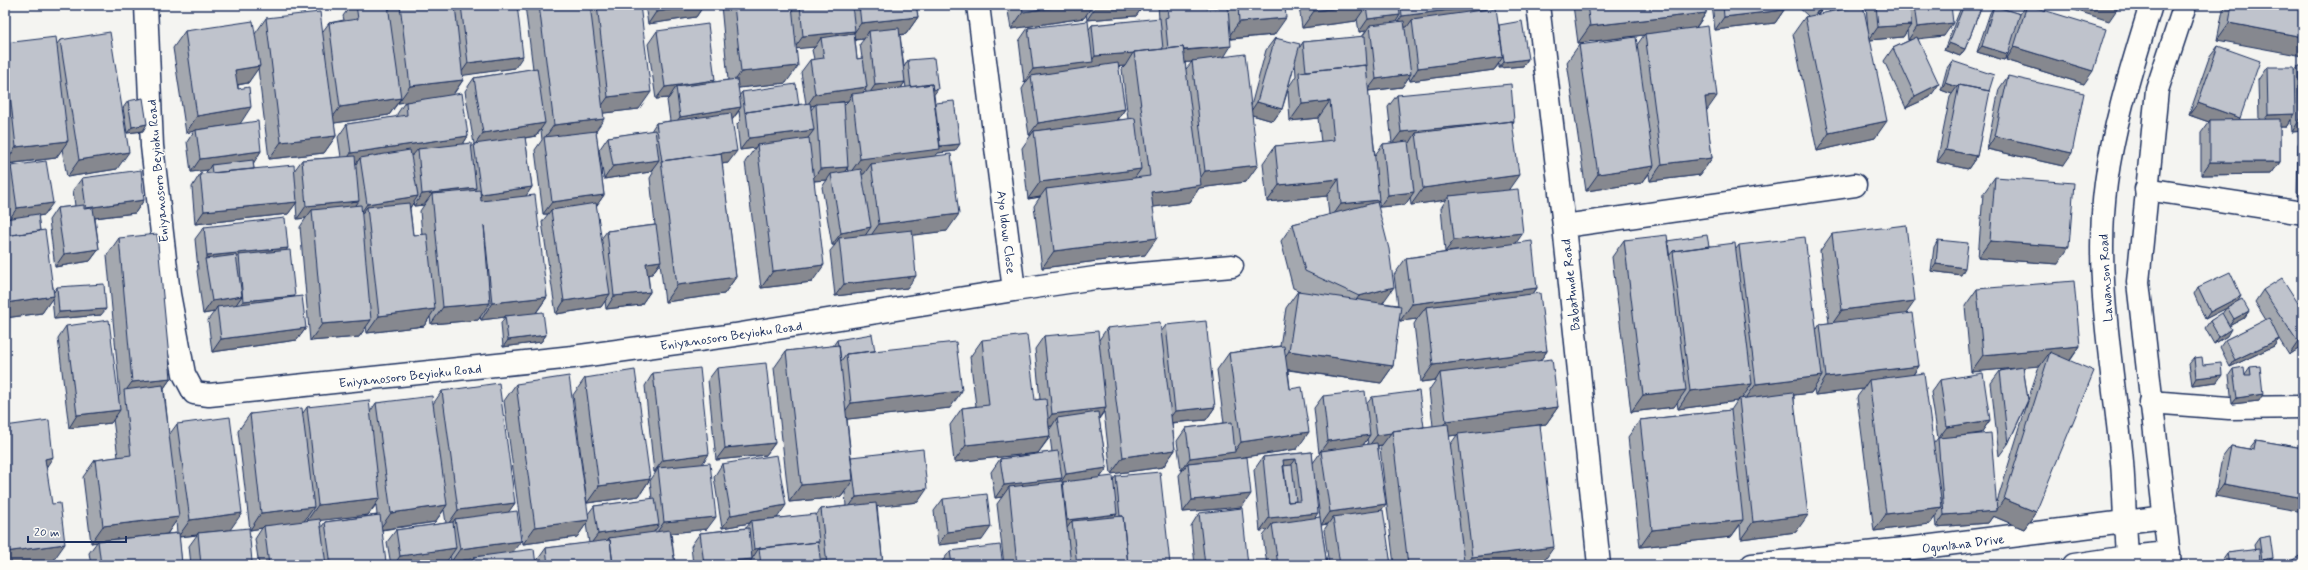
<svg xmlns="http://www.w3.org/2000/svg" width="2308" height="570" font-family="Mynerve,sans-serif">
<rect width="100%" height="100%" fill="#f4f4f1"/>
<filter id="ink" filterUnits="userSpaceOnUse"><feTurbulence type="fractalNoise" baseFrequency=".025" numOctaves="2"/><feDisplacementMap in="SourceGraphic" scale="8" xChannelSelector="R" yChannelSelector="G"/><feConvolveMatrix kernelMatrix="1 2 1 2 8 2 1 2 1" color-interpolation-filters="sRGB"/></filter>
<g filter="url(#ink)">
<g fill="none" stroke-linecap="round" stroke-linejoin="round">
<g stroke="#1b2f5e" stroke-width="25">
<path id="street" d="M146,5L152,146L169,294L184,374L194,393L209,395L573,357L735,335L1014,290
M978,5L1014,290L1095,278L1232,266
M1538,5L1564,226L1599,565
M2146,189L2303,213
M1564,226L1855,185
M2150,402L2229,408L2303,407"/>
</g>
<g stroke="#1b2f5e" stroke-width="25">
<path id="secondary" d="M1752,565L1923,547L2165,517
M2074,565L2127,557L2169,553
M2128,565C2124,527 2125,489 2121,451C2112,363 2094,272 2106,183C2114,122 2133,64 2151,5
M2170,565L2138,282L2157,90L2185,5"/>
</g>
<use href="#street" stroke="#fdfcf7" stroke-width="22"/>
<use href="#secondary" stroke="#fdfcf7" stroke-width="22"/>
</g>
<path fill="#a4a8af" stroke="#1b2f5e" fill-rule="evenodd" d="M351,5H388L389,10L393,5H517L515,68L462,75L463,80L453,95L468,136L463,144L471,148L474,144L465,91L474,78L533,69L525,5H640L639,109L603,113L596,131L604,195L596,206L601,239L607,231L655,225L650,178L653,173L652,169L650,172L604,179L599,150L608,137L651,131L656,123L670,121L667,100L669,98L656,99L648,44L657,31L714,82L728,80L721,5H916L918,17L906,34L900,35L904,67L908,60L934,95L935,103L955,151L937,153L935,156L947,231L912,235L907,288L835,296L830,251L835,245H832L822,187L827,180L814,181L812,282L761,288L745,162L755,148L740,150L737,124L741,120H740L739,111L732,120L728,163L722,164L736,277L724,294L665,302L660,263L652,274H648L650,292L641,305L606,309L605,301L601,307L556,314L542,222L548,214H543L535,150L542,140L541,130L536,136L525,138L532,187L525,196L547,297L536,313L546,335L541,342L503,347L501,323L505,317L481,320L480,317L478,320L431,324L430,317L424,326L367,333L366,327L359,337L310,341L300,227L306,218L297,219L296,203L288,214L195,224L192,187L200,174H206V172L208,170L191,172L187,142L194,131L186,133L173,48L185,31L255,34L266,18L323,31L329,23L344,20L343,16ZM864,39L860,44L862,58L857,59L855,40ZM815,47L812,50L814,59L810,60L801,72L806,104L799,105L742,92L739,96L738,88L786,83L796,48ZM258,68L269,159L324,153L336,136L334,123L389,115L398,103L405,102L397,114V117L347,124L338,137L341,157L302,160L294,171L254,169L253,163L261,151L240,123L238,85L248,83ZM905,82L906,88H901ZM865,88L866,92L862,93ZM848,101L844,105L835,103ZM815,105L811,110V106ZM847,168L848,171L845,172ZM413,203L414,206L424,205L420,211L422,235H413L410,208Z
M645,5H704L696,17L648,24Z
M1007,5H1144L1136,16L1087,20L1086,14L1084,18L1011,29Z
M1158,5H1206L1207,9L1225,8L1224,5H1285L1274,35L1231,39L1224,57L1251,106L1266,50L1275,38L1300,47L1303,42L1362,37L1366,31L1359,32L1357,19L1356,21L1302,28L1299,5H1488L1485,10L1499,25L1528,59L1523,66L1499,68V64L1494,70L1410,81L1409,77L1402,87L1368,91L1375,155L1383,144L1392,143L1388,107L1397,95L1514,121L1512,124L1509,190L1516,243L1537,288L1533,294L1547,351L1540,361L1558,407L1546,424L1540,425L1542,564L1536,565H1394L1380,448L1382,445L1378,446L1381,510L1391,565H1329L1324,530L1328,524L1321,525L1327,565H1267L1263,536L1268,530L1260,531L1254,470L1263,457L1312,452L1313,463L1320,453H1319L1314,408L1323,396L1366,405L1372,397L1424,427L1433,426L1429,390L1436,380L1421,382L1414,324L1417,319L1400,321L1399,318L1393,366L1381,383L1288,370L1297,449L1231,459L1242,507L1183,512L1179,475L1183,470H1181L1177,441L1186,428L1224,423L1217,370L1229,353L1280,346L1286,308L1298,291H1300L1293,288L1281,241L1293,224L1329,215L1327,196L1267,202L1263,163L1275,146L1321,142L1318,118L1290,121L1288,90L1282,109L1273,121L1252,115L1246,182L1199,188L1190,202L1153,207L1145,255L1042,268L1034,206L1040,197L1028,199L1022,148L1031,135H1029L1022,89L1027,81L1024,82L1019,41L1028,28L1089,29L1092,25L1159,19ZM1185,62H1192L1186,69ZM1295,62L1296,76L1288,88ZM1118,66H1125L1122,69L1128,119L1118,120L1125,109ZM1410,197L1411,205L1446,200L1441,208L1445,252L1456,251L1406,258L1394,275L1398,305L1383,303L1377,203L1379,201V207L1405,205ZM1457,435L1450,445L1449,436ZM1367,439L1368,445H1363ZM1316,488L1320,517L1315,518Z
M1573,5H1706V13L1696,28L1712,158L1700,175L1650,181L1649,174L1642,183L1586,191L1567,62L1579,45H1637L1644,35L1578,43Z
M1712,5H1784V10L1775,23L1715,30Z
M1796,5H1845L1840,10L1868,31L1866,5H1951L1944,36L1918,38L1930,97L1906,108L1884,61L1893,48L1912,39L1908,40L1907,31L1903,37L1870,40L1875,138L1817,151L1793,34L1805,17L1808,16ZM1825,6L1830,12L1817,15Z
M1962,5H1982L1965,49L1960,56L1944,50Z
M2027,5L2084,84L2006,60L2007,56L2004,60L1977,52L1990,13L1994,6L2020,14Z
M2224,5H2303L2217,40Z
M60,40L117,169L67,177L62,149L56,158L7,164L8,171L11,166L44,215L38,216L40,231L54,292L57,287L101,315L54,319L52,298L42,313L5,318V219H8L5,199V43L57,44Z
M2218,46L2240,118L2239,120H2259L2258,80L2267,67L2294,71L2298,66L2303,131L2292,132L2291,120L2286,127H2280V162L2271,174L2201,175V133L2209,122L2189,115L2209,58Z
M1952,61L1989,91L1977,156L1968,169L1937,162L1950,97L1952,94L1941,90L1947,68Z
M2008,76L2063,166L1987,149L1999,89Z
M128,101L143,131L127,133L123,108Z
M2303,137V196H2297L2298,144Z
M1995,177L2058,264L1978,258L1983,194Z
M82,178L144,200L135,213L95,218L99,249L90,261L55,267L49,220L57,208L75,206L73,190Z
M204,227L286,250L294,297L306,328L297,340L212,352L208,320L214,312L203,314L197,271L198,269L195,239Z
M1832,234L1906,314L1919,366L1913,375L1933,444L1938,438L1931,392L1940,380L1990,420L1981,433L1963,436L1997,502L2028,401L2008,444L1999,456L1991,383L2000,371L2014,368L1971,372L1965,306L1977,289L2080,346L2070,361L2036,512L2024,529L1993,516L1988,523L1936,527L1935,517L1930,524L1874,531L1857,397L1863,389L1815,395L1814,389L1811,393L1794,395L1796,532L1741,539L1740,525L1731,537L1640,547L1628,437L1640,420L1731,410L1737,401L1678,409L1677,402L1674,407L1631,412L1612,257L1624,240L1667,241L1736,249L1739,245L1817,329L1820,324L1829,323L1820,251ZM2040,366L2038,369L2028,400L2023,367Z
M119,238L171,378L164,388L169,435L177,424L231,530L252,562L250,565H191L189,546L197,535L179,537L182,565H91L89,553L97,542L91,543L83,477L95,460L118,457L113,419L111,423L69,428L58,338L66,326L118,397L120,395L107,255ZM176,521L177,533L167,534Z
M1938,240L1961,275L1931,271L1934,247Z
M2198,287L2238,301L2249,311L2244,318L2229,326L2227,336L2214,344L2205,328L2210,321L2222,314L2226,308L2205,319L2194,294Z
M2263,290L2303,311V346L2289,355L2279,339L2274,346L2230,367L2220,347L2225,340L2266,320L2255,302Z
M1166,325L1215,407L1206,420L1172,423L1175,450L1163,467L1111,474L1104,412L1099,419L1107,468L1100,478L1113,480L1116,476L1169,565H1004L997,504L1002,497L995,498L991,472L1000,459L1052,452L1050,437L1038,453L954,462L950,425L962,408L976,406L970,357L982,340L1035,400L1040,399L1035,349L1044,336L1099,340L1107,328L1161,332ZM1049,426H1052L1050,429Z
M837,340L875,351L950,408L847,419L851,457L918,502L877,506L883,565H693L691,546L700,533L746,528L750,523L722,528L714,477L722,464L778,518L816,515L821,509L846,506L845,492L841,497L789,502L774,368L786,351L833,346Z
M2194,358L2203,365L2217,382L2192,385L2189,364Z
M2250,367L2259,401L2232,404L2229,375L2233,369L2245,375V374Z
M717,368L775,443L766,455L716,460L708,380Z
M653,373L703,464L707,529L671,533L675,565H431L472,560L473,559L451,562L450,556L447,561L417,565H391L387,542L396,530L446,523L444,510L435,522L382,530L384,565H259L255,539L262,528L250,530L238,431L250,414L303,413L307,407L370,412L376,403L433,404L442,391L515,503L508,512L513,552L536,562L546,548L589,543L586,524L577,537L523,544L504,401L516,384L588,514L594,506L652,499L650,481L656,472H654L645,386ZM376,505L377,515L325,522L321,528L320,520L368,515Z
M585,378L650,479L639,496L587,503L573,395Z
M2256,440L2303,448L2215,496L2222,458L2231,446L2249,449Z
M943,499L982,540L938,545L934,511Z
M1199,513L1248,565H1195L1191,526Z
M2259,538L2273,558L2268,565H2223L2222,560L2227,553L2255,550L2254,545Z
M950,551L1003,565H941V563Z
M2289,562L2303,565H2287Z"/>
<path fill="#86888f" stroke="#1b2f5e" d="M701,5H704L696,17L648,24L656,12Z
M1069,5H1093L1084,18L1011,29L1023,12Z
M1097,5H1144L1136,16L1087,20Z
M1361,5H1367L1356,21L1302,28L1314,11Z
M1488,5L1479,18L1412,20L1407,27L1393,29L1402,16Z
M1822,5H1825L1812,20L1820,7Z
M1842,5H1845L1835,16Z
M2059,5H2120L2109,21Z
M1784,10L1775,23L1715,30L1724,17Z
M1706,13L1694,30L1645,34L1644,35L1578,43L1590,26Z
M1400,15L1392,28L1370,25L1366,31L1359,32L1368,19Z
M918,17L906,34L870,38L869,31L864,39L849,40L861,23Z
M1286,18L1274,35L1227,39L1239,22Z
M1953,23L1944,36L1908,40L1917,27Z
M2229,23L2303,37V56L2217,40Z
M1911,25L1903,37L1869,40L1878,27Z
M855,31L846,43L821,38L815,47L794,49L803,36Z
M1949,43L1965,49L1960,56L1944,50Z
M1231,46L1223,59L1192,61V62L1159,64L1168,52Z
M1982,46L2008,54L2004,60L1977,52Z
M2014,47L2093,71L2084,84L2006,60Z
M1133,53L1125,66L1088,69L1031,76L1027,81L1024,82L1033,69L1091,62L1095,56Z
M523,56L515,68L459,76L468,63Z
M1503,57L1494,70L1410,81L1418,68Z
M1528,59L1523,66L1499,68L1504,62Z
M260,66L248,83L223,87L235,70Z
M798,66L786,83L729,89L741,72Z
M1411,74L1402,87L1367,91L1376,79Z
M463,80L451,97L398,103L410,86Z
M715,80L707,92L676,87L669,98L656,99L665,87Z
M905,82L897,94L866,98L875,85Z
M1945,83L1957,87L1952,94L1941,90Z
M1939,84L1930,97L1906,108L1915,96Z
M867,87L858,99L852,94L848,101L816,105V104L815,105L806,107L815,94Z
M938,89L933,96L912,92Z
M651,92L639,109L596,114L608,97Z
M1717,96L1705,113V97Z
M401,98L389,115L328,124L340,107Z
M1330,101L1318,118L1290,121L1302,104Z
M1257,102L1282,109L1273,121L1249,114Z
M2198,103L2240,118L2231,130L2210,120L2209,122L2189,115Z
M251,107L240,124L196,130L194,131L186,133L197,116Z
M741,107L732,120L671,129L680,117Z
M1125,109L1116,122L1034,131L1031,135H1029L1038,123Z
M2295,114L2286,127H2259L2268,115Z
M604,119L592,136L544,139L554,125Z
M2300,119H2303V131L2292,132Z
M1514,121L1506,134L1416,133L1410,143L1392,144L1401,132Z
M1887,121L1875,138L1817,151L1829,133Z
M545,123L536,136L474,146L483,133Z
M147,124L143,131L127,133L132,127Z
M814,130L805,142L757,145L755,148L740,150L749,138Z
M336,136L324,153L269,159L281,142Z
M468,136L460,149H418L413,155L361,163L360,158L356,164L342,166L351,153Z
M1995,136L2072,153L2063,166L1987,149Z
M68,141L56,158L5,164L16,147Z
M960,144L955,151L938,153L928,166L871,164L864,174L848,176L860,159L936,147Z
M1946,150L1977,156L1968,169L1937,162Z
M261,151L253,164L211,165L208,170L191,172L200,159Z
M737,151L728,163L663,172L662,161Z
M129,152L117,169L67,177L79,160Z
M1712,158L1700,175L1650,181L1662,164Z
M659,160L650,172L604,179L613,166Z
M2210,162H2280L2271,174L2201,175Z
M1258,165L1246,182L1199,188L1190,202L1140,209L1151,192L1195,186L1205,171Z
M1654,166L1642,183L1586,191L1598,174Z
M848,167L839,179L831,174L827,180L811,181L820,169Z
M1141,169L1129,186L1046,189L1040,197L1028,199L1040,182Z
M1519,175L1507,192L1449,196L1446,200L1411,205L1423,188Z
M1339,179L1327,196L1267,202L1279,185Z
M532,187L524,199L472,207L481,194Z
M476,188L467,200L432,194L424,205L414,206L422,194Z
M2303,188V196H2297Z
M1414,192L1405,205L1379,207L1388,195Z
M604,195L595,208L551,210L548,214H543L552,202Z
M418,196L409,209L367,207L360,216L358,217L367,204Z
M144,200L135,213L77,220L86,208Z
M1379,200L1367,217L1329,221L1341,204Z
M359,201L350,213L312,210L306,218L297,219L306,206Z
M297,202L288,214L195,224L204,211Z
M53,203L44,215L8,221L17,208Z
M959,214L947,231L867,241L879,224Z
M871,227L862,240L839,238L835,245H832L841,233Z
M1523,233L1514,246L1445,252L1454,240Z
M1157,238L1145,255L1042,268L1054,251Z
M1990,241L2069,247L2058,264L1978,258Z
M288,248L280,260L239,255L232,265L205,259L207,256Z
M99,249L90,261L55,267L64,254Z
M661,261L652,274L638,276L646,263Z
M1936,264L1965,268L1961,275L1931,271Z
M824,265L812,282L761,288L773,271Z
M916,276L907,288L835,296L844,284Z
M736,277L724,294L665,302L677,285Z
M1394,287L1382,304L1347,313L1359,296Z
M1537,288L1525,305L1426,307L1417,319L1400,321L1412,304Z
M650,292L641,305L606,309L614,296Z
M610,294L601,307L556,314L564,301Z
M54,296L42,313L5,318V303Z
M242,296L233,309L217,307L214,312L203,314L212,301Z
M295,296L286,308L234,314L243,301Z
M2241,296L2237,303L2205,319L2210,312Z
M547,297L535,314L505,316V317L481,320L492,303Z
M1915,301L1903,318L1830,327L1842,310Z
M490,303L478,320L431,324L443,307Z
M106,309L101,315L54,319L59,312Z
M435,309L424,326L367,333L379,316Z
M2249,311L2244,318L2229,326L2234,319Z
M371,320L359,337L310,341L322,324Z
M306,328L297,340L212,352L221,339Z
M2231,329L2227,336L2214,344L2219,337Z
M546,335L541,342L503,347L508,340Z
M2279,339L2274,346L2230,367L2235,360Z
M2303,339V346L2289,355L2298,342Z
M2080,346L2068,363L2050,352L2040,366L1971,372L1983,355Z
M1289,351L1393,366L1381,383L1277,368Z
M1547,351L1535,368L1440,373L1436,380L1421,382L1433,365Z
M1919,366L1907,383L1869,380L1863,389L1815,395L1826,377Z
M2222,375L2217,382L2192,385L2196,378Z
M1822,376L1811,393L1744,401L1756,384Z
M171,378L159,395L124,393L132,382Z
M1752,384L1740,401L1739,399L1737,401L1678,409L1690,391Z
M1686,390L1674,407L1631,412L1643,395Z
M962,391L950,408L839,420L851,403Z
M2263,394L2259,401L2232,404L2237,398Z
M1215,407L1206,420L1166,423L1175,411Z
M1558,407L1546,424L1458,435V434L1457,435L1434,438L1446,421Z
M1106,408L1097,421L1057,418L1052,426L1043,427L1052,414Z
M120,410L111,423L69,428L77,415Z
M1990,420L1981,433L1938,439L1947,427Z
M1309,432L1297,449L1231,459L1188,463L1183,470H1181L1190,458L1234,452L1241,442Z
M1391,433L1382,445L1368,447L1377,435Z
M1370,435L1361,448L1321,451L1319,453L1328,441Z
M1050,436L1038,453L954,462L966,445Z
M775,443L766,455L716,460L725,448Z
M1175,450L1163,467L1111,474L1123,457Z
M709,454L700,467L658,468L656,472H654L663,460Z
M53,457L42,474L45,459Z
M1296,459L1287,471L1280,472L1283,460Z
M1107,468L1098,480L1063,482L1060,487H1058L1066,474Z
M1062,478L1053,490L1009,487L1002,497L995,498L1004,485Z
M650,479L639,496L587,503L599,486Z
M853,480L841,497L789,502L801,485Z
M2224,484L2303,498V512L2215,496Z
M927,489L918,502L847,510L856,497Z
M1251,494L1242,507L1183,512L1192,500Z
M380,498L368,515L306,522L318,505Z
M2004,499L2036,512L2024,529L1993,516L1988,523L1936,527L1944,515L1996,511Z
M515,503L503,520L455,519L450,527H446L458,510Z
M1386,504L1377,516L1333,517L1328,524L1321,525L1330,512Z
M447,505L435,522L379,530L391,513Z
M786,505L777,518L751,521L750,523L722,528L731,515Z
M314,507L302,524L264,526L262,528L250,530L261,513Z
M1942,507L1930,524L1874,531L1886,514Z
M242,513L230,530L198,533L197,535L178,537L190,520Z
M1318,513L1309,526L1272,524L1268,530L1260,531L1269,518Z
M1117,514L1108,526L1072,521L1065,531L1058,532L1067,520Z
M1808,515L1796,532L1741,539L1753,522Z
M179,517L167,534L98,541L97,542L91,543L103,526Z
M716,517L707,529L655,535L664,522Z
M589,520L577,537L523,544L535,527Z
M1743,520L1731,537L1640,547L1652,530Z
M659,525L650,537L609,538L605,544L589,546L598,534Z
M991,527L982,540L938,545L947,532Z
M521,541L512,553L474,557L473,559L451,562L460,549Z
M65,544L53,561L24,565H5V552Z
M1554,547L1542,564L1536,565H1466L1472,557Z
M456,548L447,561L417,565H394L400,556Z
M759,548L748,565H703L704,564L746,559L754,549Z
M2273,558L2268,565H2241L2260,563L2262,560Z
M252,562L250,565H217Z
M386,562L384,565H363Z
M1464,562L1462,565H1436Z"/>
<path fill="#bfc3cc" stroke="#1b2f5e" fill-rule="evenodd" d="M356,5H388L401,98L340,107L329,23L358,19Z
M400,5H455L463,80L410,86Z
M461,5H517L523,56L468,63Z
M539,5H590L604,119L554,125Z
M597,5H640L651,92L608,97Z
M655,5H701L656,12Z
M734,5H792L798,66L741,72Z
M800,5H852L855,31L803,36Z
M859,5H916L918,17L861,23Z
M1022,5H1069L1023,12Z
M1167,5H1206L1207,9L1228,8L1231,46L1184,50L1183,47L1168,49L1165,18L1168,17Z
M1238,5H1285L1286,18L1239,22Z
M1313,5H1361L1314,11Z
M1367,5H1399L1400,15L1368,19L1366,7Z
M1401,5H1488L1402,16Z
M1587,5H1706V13L1590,26Z
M1723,5H1784V10L1724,17Z
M1863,5L1887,121L1829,133L1805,17Z
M1876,5H1910L1911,25L1878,27Z
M1914,5H1951L1953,23L1917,27Z
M1964,5H1982L1965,49L1949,43Z
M2027,5L2106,29L2093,71L2014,47Z
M2232,5H2303V37L2229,23Z
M1994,6L2020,14L2008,54L1982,46Z
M1496,8L1503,57L1418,68L1412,20Z
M320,12L336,136L281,142L266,18Z
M1160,18L1163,49L1134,52V53L1095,56L1092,25Z
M253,21L260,66L235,70L238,89L249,87L251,107L197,116L185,31Z
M1088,21L1093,62L1033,69L1028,28Z
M1404,21L1411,74L1376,79L1370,25Z
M1522,21L1528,59L1504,62L1499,25Z
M708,24L715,80L665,87L657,31Z
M1708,26L1717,96L1705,97L1712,158L1662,164L1645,34Z
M899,28L905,82L875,85L869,31Z
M110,32L129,152L79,160L60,40Z
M854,33L857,59L863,58L867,87L815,94L810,60L824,58L821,38Z
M1365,36L1367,66H1366V65L1306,71L1303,42Z
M56,37L68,141L16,147L5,49V43Z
M1636,37L1654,166L1598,174L1579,45Z
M1917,37L1939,84L1915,96L1893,48Z
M1275,38L1300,44L1282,109L1257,102Z
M2218,46L2260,61L2240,118L2198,103Z
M1183,47L1201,185L1151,192L1157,238L1054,251L1046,189L1150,176L1134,52Z
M1245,54L1258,165L1205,171L1192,61Z
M934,58L938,89L933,90L932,84L911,87L908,60Z
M1952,61L1994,75L1989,91L1959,85L1957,87L1945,83Z
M1118,63L1125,109L1038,123L1031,76Z
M1366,65L1379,200L1341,204L1339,179L1279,185L1275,146L1334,140L1330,101L1302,104L1299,72Z
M2298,66H2303V119H2300Z
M2267,67H2294L2295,114L2268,115Z
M537,68L545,123L483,133L474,78Z
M2008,76L2084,93L2072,153L1995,136Z
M737,79L741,107L680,117L676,87Z
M796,84L799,105L746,112L745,113L742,92Z
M932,84L940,149L860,159L852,94Z
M1511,84L1514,121H1512L1494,123L1401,132L1397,95Z
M1959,85L1990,91L1977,156L1946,150Z
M462,93L468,136L351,153L347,124L407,115L406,102Z
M143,98L147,124L132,127L128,101Z
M954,101L960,144L940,146L935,103Z
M844,102L848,167L820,169L816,104Z
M810,103L814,130L749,138L746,112Z
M731,113L737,151L662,161L656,123Z
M1135,118L1141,169L1040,182L1034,131Z
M2280,119V162H2210V120Z
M258,121L261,151L200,159L196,130Z
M1512,121L1519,175L1423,188L1416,133Z
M655,130L659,160L613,166L608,137Z
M596,131L604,195L552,202L544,137Z
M525,137L532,187L481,194L474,144Z
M809,138L824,265L773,271L757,145Z
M1408,141L1414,192L1388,195L1383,144Z
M471,143L476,188L422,194L418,149Z
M5,147L8,172H5Z
M410,150L418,196L367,204L360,158Z
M721,153L736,277L677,285L661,161Z
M951,154L959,214L879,224L871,164Z
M355,156L359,201L306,206L302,160Z
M253,160L254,169L212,173L211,165Z
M46,161L53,203L17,208L11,166Z
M294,165L297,202L204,211L200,174Z
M861,169L871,227L841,233L831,174Z
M141,170L144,200L86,208L82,178Z
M1995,177L2074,183L2069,247L1990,241Z
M1518,189L1523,233L1454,240L1449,196Z
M480,190L481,201L535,195L547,297L492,303L484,225L490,303L443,307L432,194Z
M1377,202L1389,249L1394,287L1359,296L1305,271L1293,224Z
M409,203L413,235L427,234L435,309L379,316L367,207Z
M596,203L610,294L564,301L551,210Z
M84,205V209L93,208L99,249L64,254L57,208Z
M361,205L371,320L322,324L312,210Z
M38,214L40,231L5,236V219Z
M285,218L288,248L207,256L204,227Z
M656,225L661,261L646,263L650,292L614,296L607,231Z
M1906,225L1915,301L1842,310L1832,234Z
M45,230L54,296L5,303V236Z
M912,230L916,276L844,284L839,238Z
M157,234L171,378L132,382L119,238Z
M1667,235L1686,390L1643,395L1624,240Z
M1707,235L1709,246L1673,251L1669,256L1667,241Z
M1805,237L1822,376L1756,384L1739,245Z
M1938,240L1968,243L1965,268L1936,264Z
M1532,241L1537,288L1412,304L1406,258Z
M1735,243L1752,384L1690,391L1673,251Z
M290,250L295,296L243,301L239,255Z
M236,255L242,296L212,301L205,259Z
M2230,272L2241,296L2210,312L2198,287Z
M2282,278L2303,311V339L2298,342L2263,290Z
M2074,281L2080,346L1983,355L1977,289Z
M104,284L106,309L59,312L57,287Z
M1298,291L1401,306L1393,366L1289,351Z
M1540,293L1547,351L1433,365L1426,307Z
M302,296L306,328L221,339L217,307Z
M2242,299L2249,311L2234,319L2227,307Z
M543,312L546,335L508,340L505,316Z
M1912,313L1919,366L1826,377L1820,324Z
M2222,313L2231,329L2219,337L2210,321Z
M2269,318L2279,339L2235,360L2225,340Z
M109,320L120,410L77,415L66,326Z
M1206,321L1215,407L1175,411L1166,325Z
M1160,322L1175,450L1123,457L1107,328Z
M1098,331L1106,408L1052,414L1044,336Z
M872,334L875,351L846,354L841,361L839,345H838L837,340Z
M1027,335L1035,400L1046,399L1050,436L966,445L962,408L989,405L982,340Z
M956,342L962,391L851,403L846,354Z
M839,345L853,480L801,485L786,351Z
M1284,346L1290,389L1302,387L1309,432L1241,442L1229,353Z
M2050,352L2094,371L2036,512L2004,499Z
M2202,357L2203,365L2221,363L2222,375L2196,378L2194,358Z
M1552,359L1558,407L1446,421L1440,373Z
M766,363L775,443L725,448L717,368Z
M2260,366L2263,394L2237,398L2233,369L2244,367L2245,375H2251L2250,367Z
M2023,367L2028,400L2008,444L2000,371Z
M700,368L709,454L663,460L653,373Z
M635,370L650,479L599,486L585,378Z
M1924,373L1942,507L1886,514L1869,380Z
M1983,373L1990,420L1947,427L1940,380Z
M569,376L589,520L535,527L516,384Z
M499,383L515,503L458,510L442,391Z
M163,385L179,517L103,526L95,460L131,455L124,390Z
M1365,391L1370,435L1328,441L1323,396Z
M1419,391L1424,427L1392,431L1391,433L1377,435L1372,397Z
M1793,392L1808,515L1753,522L1739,399Z
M432,396L447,505L391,513L376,403Z
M369,400L380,498L318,505L307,407Z
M302,408L314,507L261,513L250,414Z
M1731,410L1743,520L1652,530L1640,420Z
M1098,412L1107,468L1066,474L1057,418Z
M230,417L242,513L190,520L177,424Z
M49,420L53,457L45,459L52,504L60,503L65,544L5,552V426Z
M1232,422L1235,452L1190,458L1186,428Z
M1448,424L1464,562L1436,565H1408L1392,431Z
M1540,425L1554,547L1472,557L1458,434Z
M1991,433L1997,511L1944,515L1938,438Z
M2256,440L2303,448V498L2224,484L2231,446L2254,450Z
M1377,443L1386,504L1330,512L1321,451Z
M923,449L927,489L856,497L851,457Z
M1058,451L1062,478L1004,485L1000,459Z
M1312,452L1318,513L1269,518L1263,457ZM1296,459L1301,501L1288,502L1283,460Z
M777,455L786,505L731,515L722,464Z
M1247,457L1251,494L1192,500L1188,463Z
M710,463L716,517L664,522L658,468Z
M1292,465L1296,501L1288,502L1283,466Z
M1160,472L1170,564L1162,565H1128L1123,516H1120L1116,476Z
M1113,476L1117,514L1067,520L1063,482Z
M1062,481L1071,565H1017L1009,487Z
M987,494L991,527L947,532L943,499Z
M655,498L659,525L598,534L594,506Z
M876,503L883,565H827L821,509Z
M1242,508L1248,565H1205L1199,513Z
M1383,510L1391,565H1340L1333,517Z
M517,511L521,541L460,549L455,519Z
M816,514L819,542L754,549L751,521Z
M380,515L386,562L363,565H331L325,522Z
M1123,516L1128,565H1077L1072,521Z
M1320,517L1327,565H1278L1272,524Z
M320,519L326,565H269L264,526Z
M453,522L456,548L400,556L396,530Z
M249,528L252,562L217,565H201L198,533Z
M749,528L752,559L704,564L700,533Z
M670,530L675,565H613L610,540H609V538Z
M179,533L182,564L176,565H101L98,541Z
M2270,536L2273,558L2262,560L2259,538Z
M610,540L613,565H548L546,548Z
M818,542L821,565H761L759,548Z
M1000,545L1003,565H952L950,551Z
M534,549L536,565H475L474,557Z
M2259,549L2260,563L2241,565H2229L2227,553Z
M2303,554V565H2291L2289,562Z
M472,559L473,565H431Z
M740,563V565H724Z"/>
</g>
<g text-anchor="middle" stroke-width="3" stroke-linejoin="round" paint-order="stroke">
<g font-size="13" fill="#1b2f5e" stroke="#fdfcf7">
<text transform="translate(157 171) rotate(-95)" y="5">Eniyanosoro Beyioku Road</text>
<text transform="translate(1007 232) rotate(83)" y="5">Ayo Idowu Close</text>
<text transform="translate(2105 278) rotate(-93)" y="5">Lawanson Road</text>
<text transform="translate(1570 285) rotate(-96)" y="5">Babatunde Road</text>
<text transform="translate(731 335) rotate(-8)" y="5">Eniyanosoro Beyioku Road</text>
<text transform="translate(410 375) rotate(-6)" y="5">Eniyanosoro Beyioku Road</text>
<text transform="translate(1963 543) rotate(-7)" y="5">Ogunlana Drive</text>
</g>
</g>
<rect width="2308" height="570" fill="none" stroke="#fdfcf7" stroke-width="20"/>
<rect x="10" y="10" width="2288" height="550" fill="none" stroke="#1b2f5e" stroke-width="1.5" filter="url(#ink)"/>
<path d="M28 536v6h98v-6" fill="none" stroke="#1b2f5e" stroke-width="2"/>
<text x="34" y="536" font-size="12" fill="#1b2f5e" stroke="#fdfcf7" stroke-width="3" paint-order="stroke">20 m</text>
</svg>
